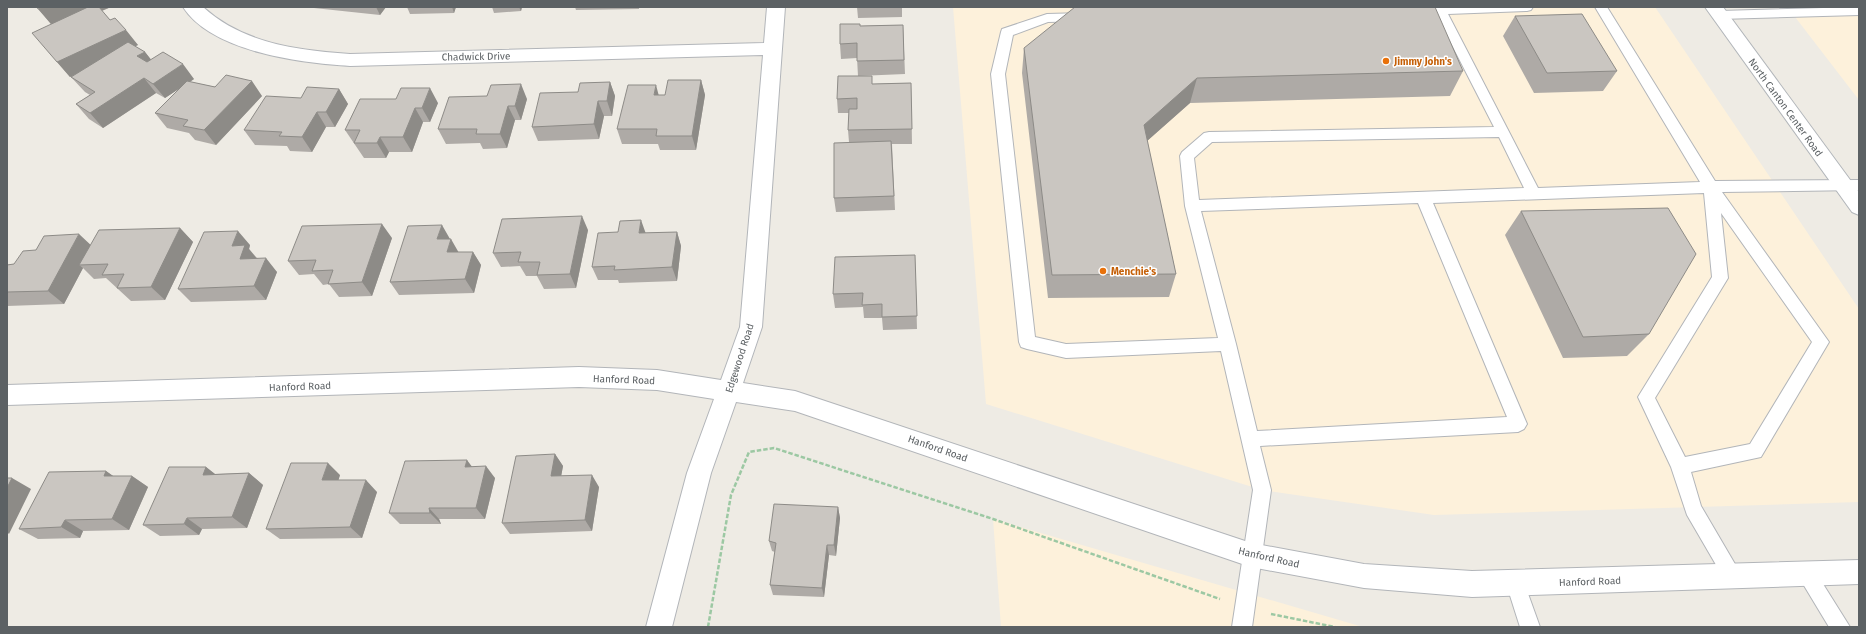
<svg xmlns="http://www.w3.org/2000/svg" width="1866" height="634" font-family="'Fira Sans',sans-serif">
<rect width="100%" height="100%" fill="#eeebe4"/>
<path fill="#fdf1db" d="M953,7H1655L1859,309V502L1434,515L1262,490L986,404Z
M1788,7H1859V100L1792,13Z
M993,519L1363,627H1001Z"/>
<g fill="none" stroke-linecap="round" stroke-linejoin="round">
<g stroke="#b2b5b9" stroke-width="2">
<path id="service" d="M1436,7H1533L1531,10L1527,11L1448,14L1538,188L1700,182L1595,7H1607L1715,181L1859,180V190L1722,192L1829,342L1761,457L1691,472L1701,506L1742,576L1740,582L1733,585L1726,582L1687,515L1671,467L1638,397L1712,277L1704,193L1433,203L1527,424L1524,429L1518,432L1260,446L1271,490L1252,627H1232L1253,490L1221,351L1066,358L1027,349L1021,347L1019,342L991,74L1001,32L1002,29L1047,14L1084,13L1089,14L1090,17L1089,20L1084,21L1048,22L1013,35L1005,74L1035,337L1066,344L1218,338L1185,206L1180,156L1182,152L1204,133L1209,132L1494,127L1434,10ZM1499,137L1524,188L1199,200L1194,158L1212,142ZM1418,203L1507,417L1257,431L1236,344L1201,211ZM1721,213L1812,342L1750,444L1685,457L1655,398L1728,278Z
M1859,7V15L1720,19L1715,18L1714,15L1715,12L1720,11Z
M1806,565L1813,568L1850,627H1829L1797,574L1799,568Z
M1515,574L1522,577L1540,627H1520L1506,583L1508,577Z"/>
</g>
<g stroke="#b2b5b9" stroke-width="2">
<path id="minor" d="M183,7H203C244,44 297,50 350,54L764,43L767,7H785L762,327L743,383L795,391L1251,543L1364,564L1472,571L1859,560V584L1472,597L1364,588L1251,567L795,411L736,402L711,473L672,627H646L687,473L714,399L657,390L579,387L7,405V385L579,367L657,370L721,380L740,327L763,55L350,66C301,63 212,52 183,7Z"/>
</g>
<g stroke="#b1b5b9" stroke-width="2">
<path id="secondary" d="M1705,7H1723L1859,192V215L1852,212Z"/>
</g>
<path stroke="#9cc8a3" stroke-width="2.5" stroke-dasharray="4.5 2" stroke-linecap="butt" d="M1271,614L1335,627
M708,627L731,495L749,452L774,448L993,519L1220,599"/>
<use href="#service" fill="#fff" fill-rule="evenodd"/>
<use href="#minor" fill="#fff" fill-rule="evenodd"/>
<use href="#secondary" fill="#fff" fill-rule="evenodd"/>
</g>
<path fill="#aeaaa6" d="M37,7H111L102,11L110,20L138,45L135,46L145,52L151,60L194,79L190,82L262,96L216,145L195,140L189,133L167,128L155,113L180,88L165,98L156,93L103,128L89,119L76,104L90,95L85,92L71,77L74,76L70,77L57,62L51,24Z
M314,7H386L380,15L314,8Z
M407,7H456L454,13L410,14Z
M492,7H522L521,11L494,13Z
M575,7H639V9L576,10Z
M857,7H902V17L858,18Z
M1515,16L1617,71L1603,91L1534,93L1503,36Z
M903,25L905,74L858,76L857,58L841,59L840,44L860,26Z
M1024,48L1463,71L1450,96L1190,103L1147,141L1176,274L1169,297L1048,298L1022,73Z
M701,80L705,95L696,150H660L658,144H622L617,129L659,95H665Z
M610,82L615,96L612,116H604L599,139L538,141L532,127L578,92Z
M911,83L912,144H892L895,210L836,212L834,198L849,142L848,130L849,113H838L837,99L872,84Z
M339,89L348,104L335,127H326L312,152L290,151L287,146L255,145L244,130L301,98Z
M360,99L438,103L430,122H423L412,152H389L386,158H364L345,130Z
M527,99L521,120H515L507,148L483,149L480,143L446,144L438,129Z
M1521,211L1649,334L1627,356L1563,358L1505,235Z
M180,228L193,242L165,300L131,301L106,278L94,279L83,268L64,304L7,306V265L14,264L36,250L90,245Z
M588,230L576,288L544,289L537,276H526L520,266L501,267L493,253Z
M677,232L681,246L677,281L619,283L618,280H598L592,267L646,233Z
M392,238L372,296L339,297L329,284L323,285L314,274L299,275L288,261Z
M250,245L249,249L257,258L277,272L266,300L191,302L178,289Z
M459,252H473L481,265L474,293L399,295L390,282Z
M915,255L917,329L883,330L882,318H864L863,307L835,308L833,294Z
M555,454L563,466L561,476L599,487L592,531L510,534L502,523Z
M206,467L215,474L249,473L263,485L247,528L202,529L199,535L160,536L143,525Z
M472,467L495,478L485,519H439L441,524H400L389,513Z
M106,471L113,476H132L148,487L129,530L83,531L80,538L38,539L19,529Z
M340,475L338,480L377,492L362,538L280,539L266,529Z
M838,507L840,518L836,556L829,555L824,597L773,595L770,585L775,552L772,551L769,541Z"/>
<path fill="#8d8b87" d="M43,7H111L83,18L51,24L38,9Z
M376,7H386L380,15Z
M452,7H456L454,13Z
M519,7H522L521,11Z
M126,30L138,45L70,77L57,62Z
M145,52L157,67L149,71L137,56Z
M183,64L194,79L165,98L153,84Z
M144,78L156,93L103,128L90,113Z
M1197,78L1190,103L1138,149L1144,125Z
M701,80L705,95L696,150L692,136Z
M252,81L262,96L216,145L204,130Z
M610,82L615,96L612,116L607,101Z
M521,84L527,99L521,120L515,106Z
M656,85L660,100L654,95Z
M430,88L438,103L430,122L422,108Z
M339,89L348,104L335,127L326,112Z
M598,101L604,116L599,139L594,124Z
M508,106L515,120L507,148L500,134Z
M415,108L423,122L412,152L403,137Z
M317,112L326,127L312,152L302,137Z
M380,137L389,152L386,158L377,143Z
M582,216L588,230L576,288L570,274Z
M641,220L646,234L639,233Z
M382,224L392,238L372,296L362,282Z
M442,225L450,239H437Z
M180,228L193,242L165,300L151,287Z
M238,231L250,245L249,249L257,259H240L232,246Z
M677,232L681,246L677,281L672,267Z
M79,234L94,248L79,265L83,268L64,304L48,291Z
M451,239L459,253L447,252Z
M473,252L481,265L474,293L465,279Z
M266,258L277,272L266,300L254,286Z
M555,454L563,466L559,488L551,476Z
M467,460L476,472L465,467Z
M328,463L340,475L335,492L322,480Z
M486,466L495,478L485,519L476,508Z
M206,467L220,478L203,475Z
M106,471L123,483L104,476Z
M249,473L263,485L247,528L232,517Z
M592,475L599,487L592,531L585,520Z
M132,476L148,487L129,530L112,519Z
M12,478L31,489L9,534L7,532V480Z
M366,480L377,492L362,538L350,527Z
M838,507L840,518L836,556L834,545Z
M429,508L439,519L441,524L430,513Z
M187,518L202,529L199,535L184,524Z
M65,520L83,531L80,538L61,527Z
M827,545L829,555L824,597L822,588Z"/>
<path fill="#cac6c1" stroke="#8d8b87" d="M37,7H43L38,9Z
M88,7H99L110,20L115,18L126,30L57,62L32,33Z
M1075,7H1435L1463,71L1197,78L1144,125L1176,274L1052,275L1024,48Z
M1582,14L1617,71L1547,73L1515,16Z
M840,24H860V26L903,25L904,60L857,61V43L840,44Z
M128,42L145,52L137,56L147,62L163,52L183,64L153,84L144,78L90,113L76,104L95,92L71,77Z
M226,75L252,81L204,130L183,126L188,120L155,113L187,81L215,87Z
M838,76H872V84L911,83L912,129L848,130L849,109H857V98L837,99Z
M668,80H701L692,136H656L657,129H617L628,85H656L654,95H665Z
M610,82L607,101H598L594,124L532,127L540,93L578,92L580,83Z
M521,84L515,106H508L500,134H476L477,129H438L449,97L487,96L491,85Z
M307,87L339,89L326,112H317L302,137L279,136L282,132L244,130L266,96L301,98Z
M401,88H430L422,108H415L403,137H380L377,143H354L360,130H345L360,99H396Z
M891,141L894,196L834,198V143Z
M1668,208L1696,254L1649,334L1583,337L1521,211Z
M582,216L570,274L537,275L540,262H518L521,252L493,253L502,219Z
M641,220L639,233L677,232L672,267L614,270L615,266L592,267L598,233L618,232L620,221Z
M382,224L362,282L328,284L333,270L312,271L316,260L288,261L302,226Z
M442,225L437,239H451L447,252H473L465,279L390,282L408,226Z
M180,228L151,287L117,288L124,274L102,275L108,264L79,265L99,230Z
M238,231L232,246L245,245L240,259L266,258L254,286L178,289L204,232Z
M79,234L48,291L7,292V265L14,264L23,251L36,250L44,236Z
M915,255L917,316L882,317V304L862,305L863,293L833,294L835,257Z
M555,454L551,476L592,475L585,520L502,523L516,456Z
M467,460L465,467L486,466L476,508H429L430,513H389L405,461Z
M291,463H328L322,480H366L350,527L266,529Z
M169,467H206L203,475L249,473L232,517L187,518L184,524L143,525Z
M106,471L104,476H132L112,519L65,520L61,527L19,529L49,472Z
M7,478H12L7,488Z
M774,504L838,507L834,545H827L822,588L770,585L776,543L769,541Z"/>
<g fill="#e8710a" stroke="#fff" stroke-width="1.5">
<circle cx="1386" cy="61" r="4"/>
<circle cx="1103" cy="271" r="4"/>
</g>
<g text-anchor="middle" stroke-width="3" stroke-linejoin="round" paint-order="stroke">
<g font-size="10" fill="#5c6164" stroke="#fff">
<text transform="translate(476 56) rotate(-1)" y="4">Chadwick Drive</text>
<text transform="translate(1786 107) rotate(54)" y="4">North Canton Center Road</text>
<text transform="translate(739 358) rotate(-72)" y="4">Edgewood Road</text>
<text transform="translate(624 379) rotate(2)" y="4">Hanford Road</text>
<text transform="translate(300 386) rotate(-2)" y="4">Hanford Road</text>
<text transform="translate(938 448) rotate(19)" y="4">Hanford Road</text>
<text transform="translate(1269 557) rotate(13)" y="4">Hanford Road</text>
<text transform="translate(1590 581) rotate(-2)" y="4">Hanford Road</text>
</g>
<g font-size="10" font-weight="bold" fill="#c56008" stroke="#fff" text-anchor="start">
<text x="1394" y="65">Jimmy John's</text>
<text x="1111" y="275">Menchie's</text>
</g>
</g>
<rect width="1866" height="634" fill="none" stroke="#5c6164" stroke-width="16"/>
</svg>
